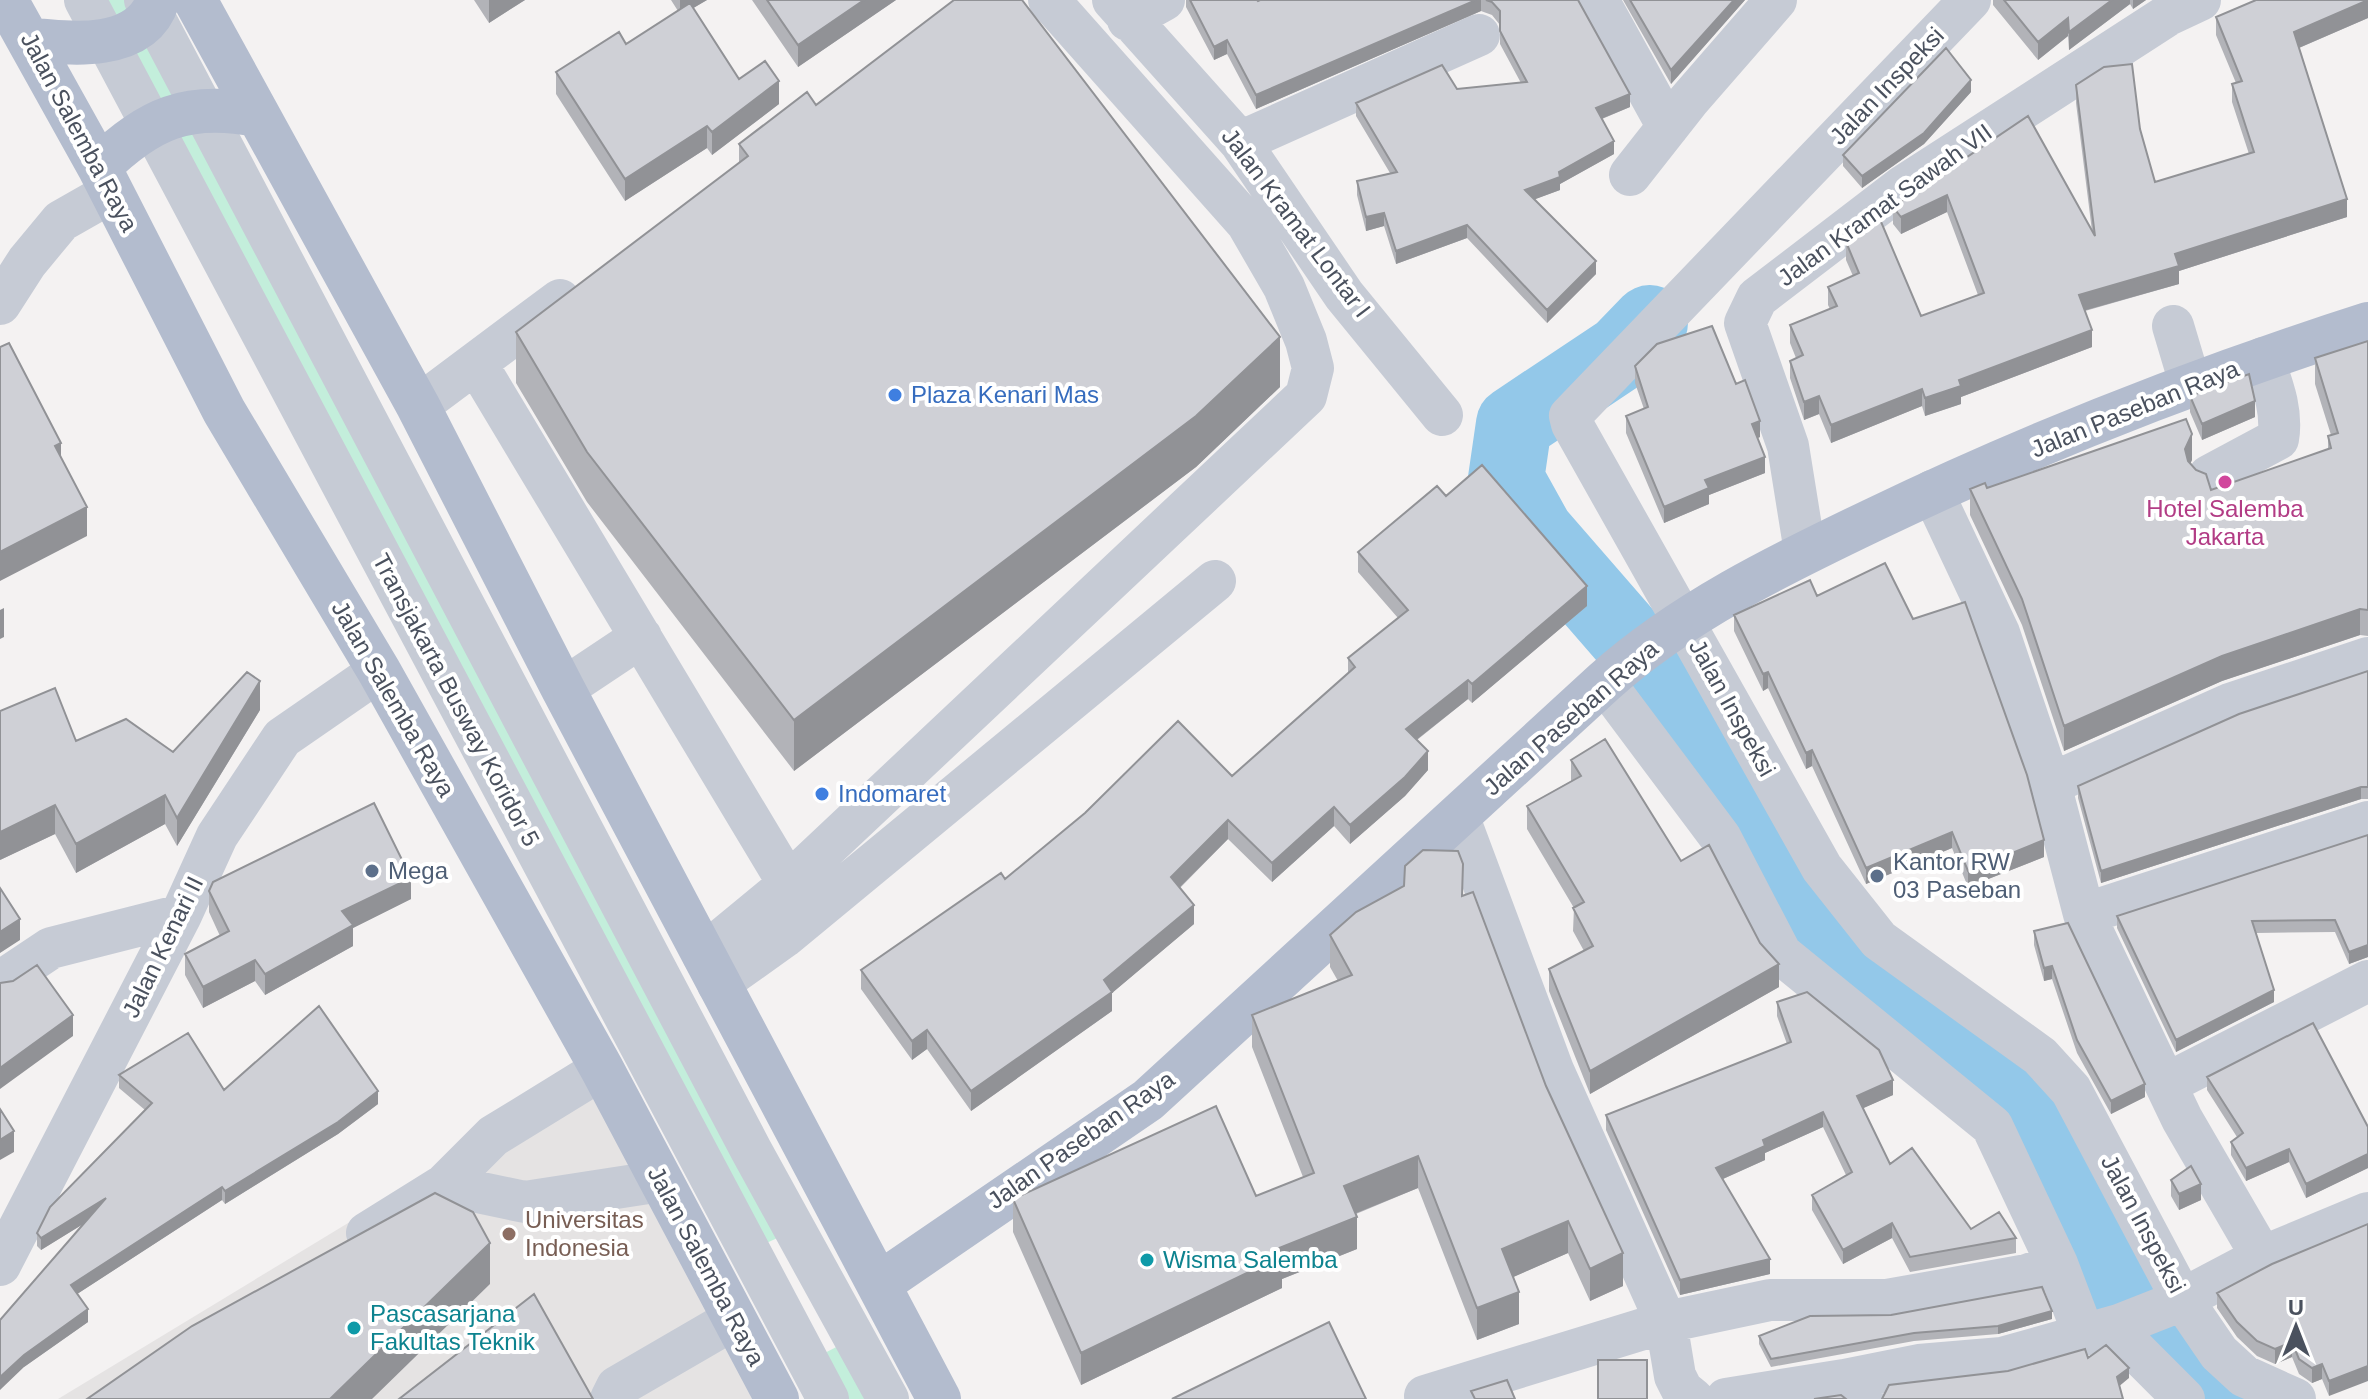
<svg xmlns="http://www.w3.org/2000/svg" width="2368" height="1399" font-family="Arial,sans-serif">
<rect width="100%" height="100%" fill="#f4f2f2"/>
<path fill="#e5e3e3" d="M602,1069L775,1399H58Z"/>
<path fill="#c3eedb" d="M85,0H145L795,1230L751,1250Z
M854,1338L886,1399H828L809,1361Z"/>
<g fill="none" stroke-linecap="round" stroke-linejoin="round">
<path stroke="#93c8e9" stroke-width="76" d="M1650,323L1622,352L1514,424L1506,479L1536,533L1709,732L1826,934L2044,1104L2143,1336L2223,1399"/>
<path stroke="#c6cbd5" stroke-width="42" d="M85,0L828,1399
M145,0L751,1150L888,1399
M1113,0L1240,142L1344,295L1442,415
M1598,0L1668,127
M1970,0L1570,416L1572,424L1822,868L1879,940L2040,1056L2071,1090L2182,1299L2219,1353L2244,1376L2295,1399
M1128,20L1164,0
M1240,142L1479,35
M1630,175L1689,100L1776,0
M0,304L27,262L61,221L112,192
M2173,326L2190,383
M476,363L788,883
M418,406L560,300
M2209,476L2278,439C2283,411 2272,384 2263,358
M1932,491L1999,633L2050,784L2084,914L2182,1119L2262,1257
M1805,552L1788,446L1745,323L1757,298L1902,187L2168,15L2200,0
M1604,682L1720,837L1781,954L1992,1126L2057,1264L2084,1335
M563,689L641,637
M2050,784L2230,704L2368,658
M1459,818L1553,1070L1666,1322L1675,1376L1682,1390L1693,1399
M2084,914L2368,822
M703,955L777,894L1306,396L1313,368L1306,341L1284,287L1247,223L1049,0
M0,982L51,948L181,915
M718,984L784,937L1215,581
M2166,1084L2368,981
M444,1185L525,1202L661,1181
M367,1233L444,1185L493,1136L602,1069
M0,1265L181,915L217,836L282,738L379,671
M2112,1327L2184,1399
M1844,1380L1919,1365L2002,1358L2119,1325L2175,1303L2262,1257L2368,1213
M1425,1396L1666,1322L1770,1300H1887L2027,1275L2057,1264
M611,1399L617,1387L734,1319
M1726,1399L1844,1380L1858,1386L1865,1396"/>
<path stroke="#b3bcce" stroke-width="44" d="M6,0L99,167L224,411L379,671L602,1069L777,1399
M195,0L418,406L563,689L939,1399
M28,39C71,44 141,52 158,0
M99,167C149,118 187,102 257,115
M879,1284L1148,1100L1604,682C1682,612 1779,565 1873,520C2033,443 2199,378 2368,324"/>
</g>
<path fill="#b2b3b8" d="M474,0H525L489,23Z
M671,0H707L693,8L739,79L779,104L712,155L707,148L625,201L556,94V72L626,44L678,11Z
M752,0H896L798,67Z
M1186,0H1257L1258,1L1260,0H1578L1630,107L1602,119L1614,154L1560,184V190L1535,199L1596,274L1547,323L1467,238L1396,264L1384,226L1366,231L1357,195V181L1390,173L1356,116V103L1457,89L1521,83L1500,44V25L1492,15L1481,11L1256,109L1227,54L1214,60L1186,7Z
M1623,0H1745L1671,84Z
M1993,0H2146L2133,9L2130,4L2069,50L2068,36L2038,60L1993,5Z
M2368,0V18L2299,48L2347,217L2179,271V284L2085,311L2092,347L1961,397V404L1925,416L1922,406L1831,443L1819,414L1804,420L1790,378V361L1796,358L1790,343V325L1830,309L1828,305V287L1853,276L1846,260V242L1921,316L1978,295L1947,212L1901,234L1893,224V207L2028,116L2092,231L2076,103V85L2140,129L2155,182L2249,154L2232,102V84L2236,83L2216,35V17Z
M1971,92L1924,144L1862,188L1843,166V155Z
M816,105L1280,387L1196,467L794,771L587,502L516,383V332L739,163V144Z
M2368,341V636L2360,635L2222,681L2064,751L2022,625L1970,515V489L2192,460L2190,464L2211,490L2328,450V436L2331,435L2315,384V358Z
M1635,366L1736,384L1760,437L1758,438L1765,473L1709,495V504L1664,523L1626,433V416L1644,409L1635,383Z
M2190,396L2255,417L2202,440L2190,412Z
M1446,496L1587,606L1472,703L1468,699L1417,740L1428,770L1405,796L1350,844L1334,826L1272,882L1228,839L1180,888L1194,924L1112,993V1011L971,1111L927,1049L912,1060L861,989V970L1005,879L1232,776L1348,673V658L1398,618L1358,572V552Z
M1817,596L1913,619L2044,857L1968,887L1952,848L1866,884L1812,766L1806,769L1768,688L1763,691L1734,631V615Z
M2368,671V799H2361L2101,883L2078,798V786Z
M260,710L177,846L165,824L76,873L55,834L0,860L76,741L173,752Z
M1571,760L1681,861L1779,987L1590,1094L1549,991V969L1584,951L1573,931L1574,908L1527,829V806L1571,781Z
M2368,835V957L2349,964L2335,932L2256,933L2274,1002L2176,1052L2117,928V916Z
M209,891L411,899L353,928V946L265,995L255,981L203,1008L185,975V954L220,936L209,912Z
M1463,895L1546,1086L1623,1286L1590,1301L1568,1253L1513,1277L1519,1324L1477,1340L1418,1188L1356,1214L1357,1249L1282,1279V1288L1081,1385L1013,1232V1199L1256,1196L1303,1177L1252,1047V1015L1338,981L1330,967V935Z
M2034,931L2145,1097L2111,1114L2077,1053L2052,979L2044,981L2034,945Z
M1777,1002L1893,1095L1863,1108L1890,1164L1971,1229L2016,1238V1253L1910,1272L1892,1238L1843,1264L1812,1210V1195L1846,1175L1823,1127L1765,1153V1160L1723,1179L1770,1274L1680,1295L1606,1130V1115L1787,1044L1777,1016Z
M119,1075L224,1090L378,1104L338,1134L225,1204L222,1200L77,1294L88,1322L24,1367L83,1224L41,1250L37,1246V1233L145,1110L119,1088Z
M2207,1077L2368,1127V1168L2306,1198L2289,1162L2246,1181L2231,1155V1142L2237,1137L2207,1090Z
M2171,1180L2201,1200L2179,1210L2171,1196Z
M2368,1224L2329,1396L2322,1379L2312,1383L2299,1374L2292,1357L2275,1364L2257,1356L2237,1337L2217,1308V1293Z
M2052,1319L1998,1334L1914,1341L1771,1367L1759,1344V1336Z"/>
<path fill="#919296" d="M489,0H525L489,23Z
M680,0H707L680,16Z
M864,0H896L798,67V45Z
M1476,0H1481V11L1256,109V95Z
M1734,0H1745L1671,84V70Z
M2112,0H2130V4L2069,50V32Z
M2133,0H2146L2133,9Z
M2368,0V18L2294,50V32Z
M2068,18V36L2038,60V42Z
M1227,40V54L1214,60V47Z
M1971,80V92L1924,144L1862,188V176Z
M779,81V104L712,155V132Z
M1630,94V107L1596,121V108Z
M707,126V148L625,201V179Z
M1614,141V154L1560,184V190L1525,203V190Z
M1947,195V212L1901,234V217Z
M2347,199V217L2179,271V284L2079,312V295L2175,254Z
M1384,213V226L1366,231V217Z
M1467,225V238L1396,264V251Z
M1596,261V274L1547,323V310Z
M2092,330V347L1961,397V404L1925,416V398L1959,380Z
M1280,337V387L1196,467L794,771V720Z
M1922,389V406L1831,443V425Z
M1819,396V414L1804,420V402Z
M2255,401V417L2202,440V424Z
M1760,421V437L1752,440V424Z
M2192,434V460L2185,474V449Z
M61,443V472L55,446Z
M1765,457V473L1709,495V504L1664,523V507L1705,480Z
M87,507V536L0,581V552Z
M1587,586V606L1472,703V684Z
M4,608V637L0,639V610Z
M2360,609V635L2222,681L2064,751V726L2222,656Z
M1768,672V688L1763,691V674Z
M1468,680V699L1406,748V729Z
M260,681V710L177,846V818Z
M1812,750V766L1806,769V753Z
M1428,751V770L1405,796L1350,844V825Z
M2361,787V799L2101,883V871Z
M165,795V824L76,873V844Z
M55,805V834L0,860V832Z
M1334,807V826L1272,882V863Z
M1228,820V839L1171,896V877Z
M1952,832V848L1866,884V868Z
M2044,840V857L1968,887V871Z
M411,878V899L353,928V946L265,995V974L342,911Z
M1194,905V924L1112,993V1011L971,1111V1091Z
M20,919V940L0,953V932Z
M2368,945V957L2349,964V952Z
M255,960V981L203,1008V987Z
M1779,964V987L1590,1094V1071Z
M2052,966V979L2044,981V968Z
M2274,990V1002L2176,1052V1040Z
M73,1015V1036L0,1089V1068Z
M927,1030V1049L912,1060V1041Z
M1893,1080V1095L1857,1111V1096Z
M2145,1084V1097L2111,1114V1101Z
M378,1091V1104L338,1134L225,1204V1191Z
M1823,1112V1127L1765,1153V1160L1716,1182V1168L1763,1140Z
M14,1131V1152L0,1160V1140Z
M2289,1149V1162L2246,1181V1168Z
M2368,1154V1168L2306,1198V1184Z
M1418,1156V1188L1344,1218V1186Z
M2201,1184V1200L2179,1210V1194Z
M222,1187V1200L71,1298V1285Z
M106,1198V1210L41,1250V1238Z
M1357,1217V1249L1282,1279V1288L1081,1385V1353L1279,1248Z
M1568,1221V1253L1502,1282V1249Z
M1892,1223V1238L1843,1264V1250Z
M490,1243V1284L372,1399H330Z
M1623,1253V1286L1590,1301V1269Z
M1770,1259V1274L1680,1295V1280Z
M1519,1292V1324L1477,1340V1308Z
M88,1309V1322L24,1367L0,1390V1377L24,1355Z
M2052,1311V1319L1998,1334V1326Z
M2292,1342V1357L2275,1364V1349Z
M2322,1364V1379L2312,1383V1368Z
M2368,1366V1381L2329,1396V1381Z
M2129,1368V1378L2117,1388V1377Z"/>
<path fill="#cfd0d6" stroke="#919296" stroke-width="2" d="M767,0H864L798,45Z
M954,0H1022L1280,337L1196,416L794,720L587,452L516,332L748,156L739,144L807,92L816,105Z
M1190,0H1257L1258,1L1260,0H1476L1256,95L1227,40L1214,47Z
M1486,0H1578L1630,94L1596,108L1614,141L1559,172L1560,177L1525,190L1596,261L1547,310L1467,225L1396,251L1384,213L1366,217L1357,181L1397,172L1356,103L1442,65L1457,89L1527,82L1500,31V11L1492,2Z
M1630,0H1734L1671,70Z
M2004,0H2112L2069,32L2068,18L2038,42Z
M2256,0H2368L2294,32L2347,199L2175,254L2179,266L2079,295L2092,330L1959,380L1961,386L1925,398L1922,389L1831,425L1819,396L1804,402L1790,361L1803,355L1790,325L1837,306L1828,287L1859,273L1846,242L1879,217L1921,316L1984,293L1947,195L1901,217L1893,207L2028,116L2095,236L2076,85L2104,67L2132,64L2140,129L2155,182L2254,152L2232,84L2242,81L2216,17Z
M690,3L739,79L765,61L779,81L712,132L707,126L625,179L556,72L619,32L626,44Z
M1946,48L1971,80L1924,133L1862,176L1843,155Z
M1712,326L1736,384L1745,380L1760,421L1752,424L1765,457L1705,480L1709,488L1664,507L1626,416L1648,407L1635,366L1657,344Z
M2368,341V610L2360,609L2222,656L2064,726L2022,599L1970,489L1985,483L1987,488L2186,419L2192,434L2185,449L2188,461L2196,470L2206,474L2211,490L2331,448L2328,436L2338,433L2315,358Z
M9,343L61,443L55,446L87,507L0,552V347Z
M2249,374L2255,401L2202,424L2190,396Z
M1482,465L1587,586L1472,684L1468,680L1406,729L1428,751L1405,777L1350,825L1334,807L1272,863L1228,820L1171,877L1194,905L1104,980L1112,992L971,1091L927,1030L912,1041L861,970L1001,873L1005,879L1085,813L1178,721L1232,776L1355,667L1348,658L1408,610L1358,552L1437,486L1446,496Z
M1885,563L1913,619L1965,602L2027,775L2044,840L1968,871L1952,832L1866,868L1812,750L1806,753L1768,672L1763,674L1734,615L1810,580L1817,596Z
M2368,671V787H2361L2101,871L2078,786L2239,714Z
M247,672L260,681L177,818L165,795L76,844L55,805L0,832V711L55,688L76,741L126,719L173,752Z
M1605,739L1681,861L1709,845L1760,943L1779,964L1590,1071L1549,969L1593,946L1573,908L1584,902L1527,806L1581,776L1571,760Z
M374,803L411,878L342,911L353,925L265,974L255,960L203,987L185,954L229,931L209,891L213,882Z
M2368,835V945L2349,952L2335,920L2252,921L2274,990L2176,1040L2117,916Z
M1423,850L1458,851L1463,864L1462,896L1473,892L1546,1086L1623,1253L1590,1269L1568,1221L1502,1249L1519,1292L1477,1308L1418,1156L1344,1186L1357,1217L1279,1248L1282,1256L1081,1353L1013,1199L1216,1106L1256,1196L1314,1173L1252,1015L1352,975L1330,935L1356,912L1404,886L1405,866Z
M0,888L20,919L0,932Z
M2068,923L2145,1084L2111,1101L2077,1040L2052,966L2044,968L2034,931Z
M37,965L73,1015L0,1068V983L13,981Z
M1807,992L1879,1050L1893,1080L1857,1096L1890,1164L1912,1148L1971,1229L1999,1212L2016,1238L1910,1257L1892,1223L1843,1250L1812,1195L1852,1172L1823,1112L1763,1140L1765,1146L1716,1168L1770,1259L1680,1280L1606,1115L1791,1042L1777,1002Z
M319,1006L378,1091L338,1122L225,1191L222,1187L71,1285L88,1309L24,1355L0,1377V1320L106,1198L41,1238L37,1233L50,1207L152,1103L119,1075L188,1033L224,1090Z
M2313,1023L2368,1127V1154L2306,1184L2289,1149L2246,1168L2231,1142L2243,1133L2207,1077Z
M0,1109L14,1131L0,1140Z
M2191,1166L2201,1184L2179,1194L2171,1180Z
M435,1193L473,1212L490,1243L330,1399H87L192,1326Z
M2368,1224V1366L2329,1381L2322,1364L2312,1368L2299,1359L2292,1342L2275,1349L2257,1341L2237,1322L2217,1293L2272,1264Z
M2042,1287L2052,1311L1998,1326L1914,1333L1771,1359L1759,1336L1810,1316L1891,1315Z
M534,1294L593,1399H399Z
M1329,1322L1366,1399H1172Z
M2106,1345L2129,1368L2117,1377L2123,1399H1882L1889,1385L2008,1371L2085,1349L2088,1358Z
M1598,1360H1647V1399H1598Z
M1507,1380L1515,1399H1475L1471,1391Z
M1841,1395L1846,1399H1814Z"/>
<g fill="#3f7fe0" stroke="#fff" stroke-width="3">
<circle cx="895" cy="395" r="8"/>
<circle cx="822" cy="794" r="8"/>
</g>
<circle fill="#d1479c" stroke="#fff" stroke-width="3" cx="2225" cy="482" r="8"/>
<g fill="#5c6f8a" stroke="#fff" stroke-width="3">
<circle cx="372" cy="871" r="8"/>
<circle cx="1877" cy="876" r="8"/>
</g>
<circle fill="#8d6e63" stroke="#fff" stroke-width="3" cx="509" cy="1234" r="8"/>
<g fill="#0f9aa8" stroke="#fff" stroke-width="3">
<circle cx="1147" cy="1260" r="8"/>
<circle cx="354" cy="1328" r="8"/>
</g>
<g text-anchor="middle" stroke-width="8" stroke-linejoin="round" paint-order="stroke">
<g font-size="24" fill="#4a515e" stroke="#fff">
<text transform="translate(1887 86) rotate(-46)" y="8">Jalan Inspeksi</text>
<text transform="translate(79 132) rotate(62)" y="8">Jalan Salemba Raya</text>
<text transform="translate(1885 205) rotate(-36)" y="8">Jalan Kramat Sawah VII</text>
<text transform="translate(1296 223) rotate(53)" y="8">Jalan Kramat Lontar I</text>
<text transform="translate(2135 409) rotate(-22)" y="8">Jalan Paseban Raya</text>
<text transform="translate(393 699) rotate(60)" y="8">Jalan Salemba Raya</text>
<text transform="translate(456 700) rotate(62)" y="8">Transjakarta Busway Koridor 5</text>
<text transform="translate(1732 708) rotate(61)" y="8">Jalan Inspeksi</text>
<text transform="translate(1571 718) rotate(-41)" y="8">Jalan Paseban Raya</text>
<text transform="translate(163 947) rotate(-64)" y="8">Jalan Kenari II</text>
<text transform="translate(1081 1140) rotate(-35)" y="8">Jalan Paseban Raya</text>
<text transform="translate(2143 1224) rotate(62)" y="8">Jalan Inspeksi</text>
<text transform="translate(706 1266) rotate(62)" y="8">Jalan Salemba Raya</text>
</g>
<g font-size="24" fill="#366cbe" stroke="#fff" text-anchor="start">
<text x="911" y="403">Plaza Kenari Mas</text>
<text x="838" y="802">Indomaret</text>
</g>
<g font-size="24" fill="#b23c85" stroke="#fff">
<text x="2225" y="517">Hotel Salemba<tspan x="2225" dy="28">Jakarta</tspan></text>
</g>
<g font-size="24" fill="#4e5e75" stroke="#fff" text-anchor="start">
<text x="1893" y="870">Kantor RW<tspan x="1893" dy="28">03 Paseban</tspan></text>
<text x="388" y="879">Mega</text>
</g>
<g font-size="24" fill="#785e54" stroke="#fff" text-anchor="start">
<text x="525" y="1228">Universitas<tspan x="525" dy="28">Indonesia</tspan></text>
</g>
<g font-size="24" fill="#0d838f" stroke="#fff" text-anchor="start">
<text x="1163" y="1268">Wisma Salemba</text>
<text x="370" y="1322">Pascasarjana<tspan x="370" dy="28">Fakultas Teknik</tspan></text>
</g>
</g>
<g transform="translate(2296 1327)" stroke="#ffffff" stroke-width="6" paint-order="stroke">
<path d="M0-6L14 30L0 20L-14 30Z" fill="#4a515e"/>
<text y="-12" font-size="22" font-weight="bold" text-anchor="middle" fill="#4a515e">U</text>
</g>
</svg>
